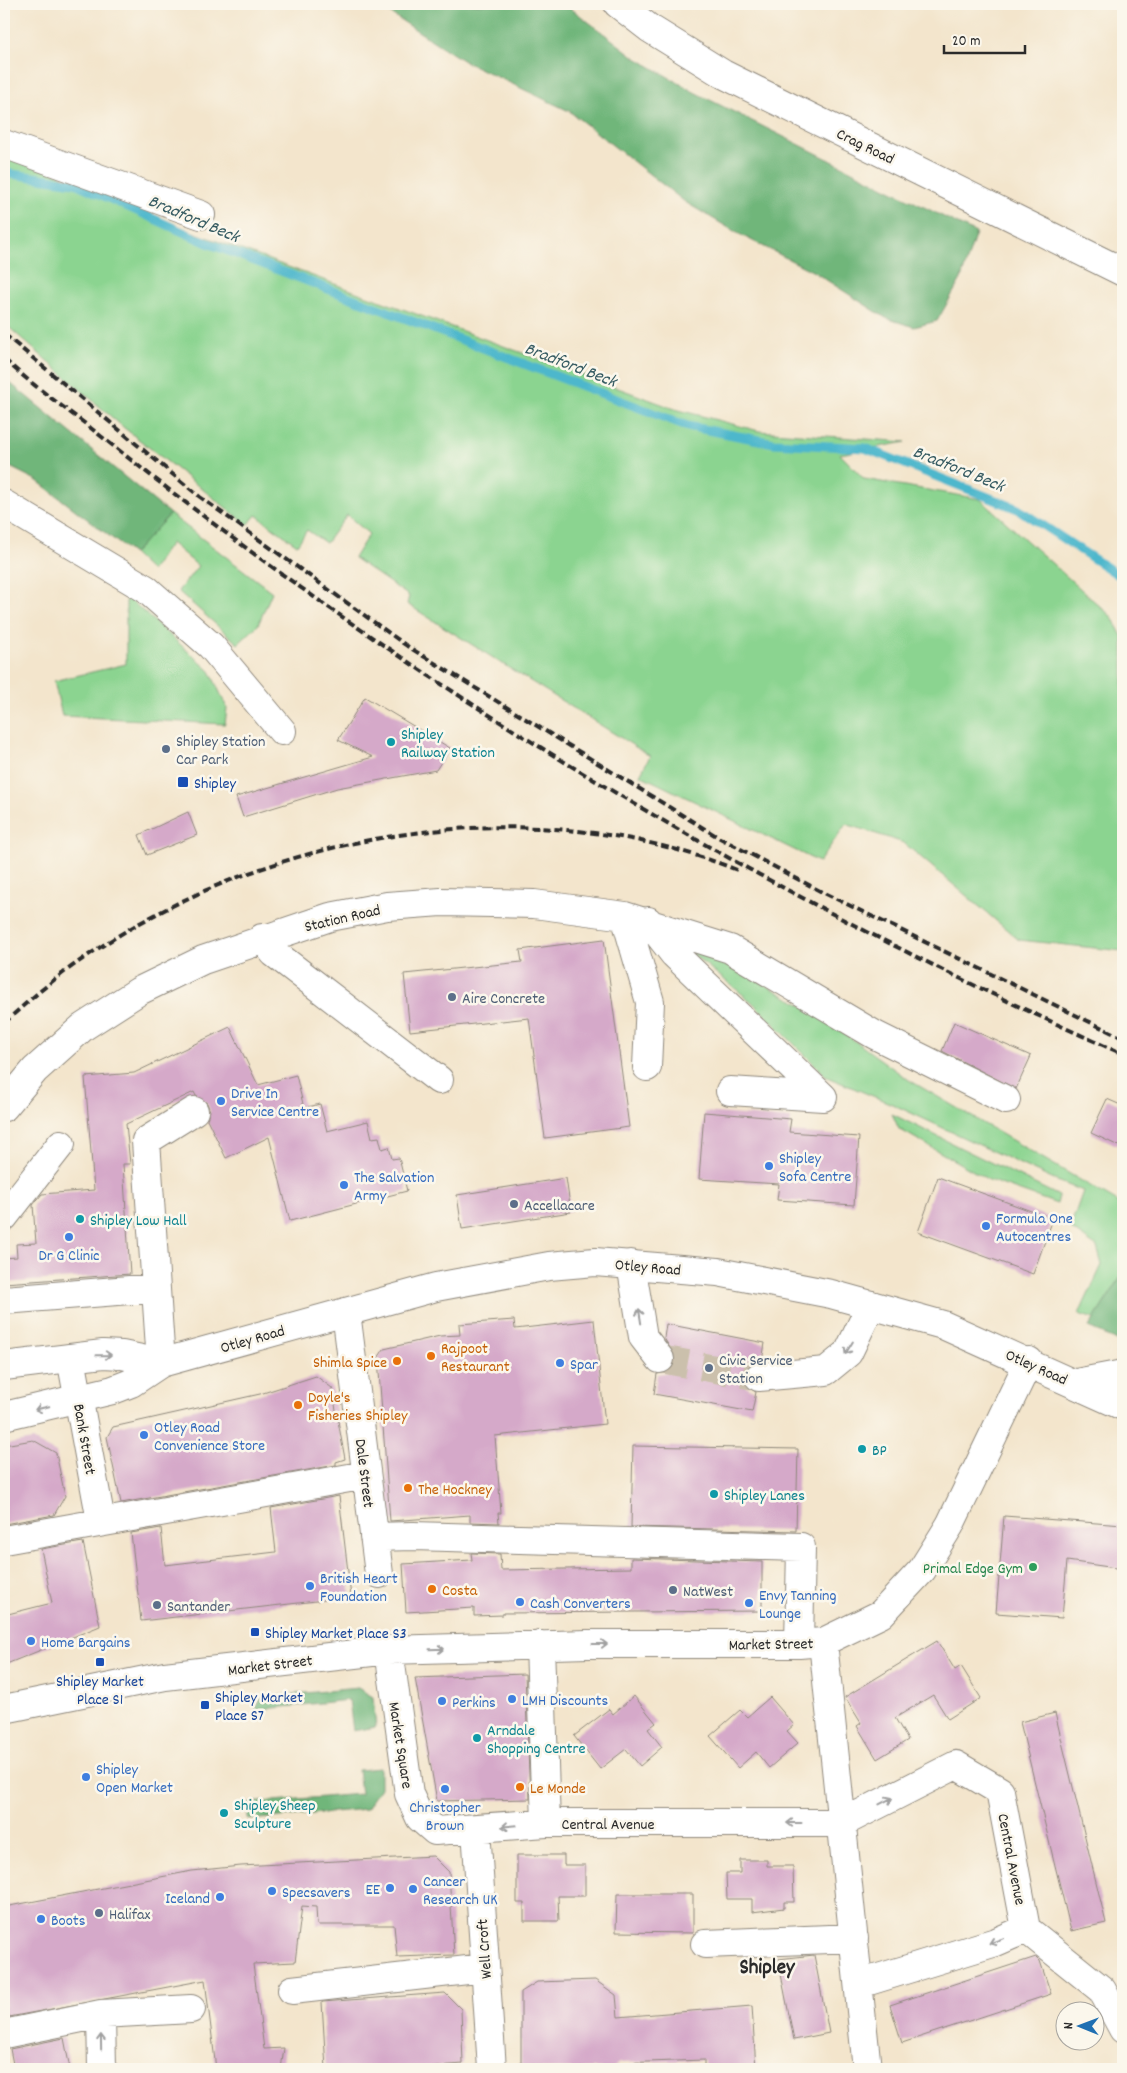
<svg xmlns="http://www.w3.org/2000/svg" width="1127" height="2073" font-family="Dekko,sans-serif">
<rect width="100%" height="100%" fill="#fbf7ec"/>
<filter id="ink" filterUnits="userSpaceOnUse"><feTurbulence type="fractalNoise" baseFrequency=".02" numOctaves="2"/><feDisplacementMap in="SourceGraphic" scale="10" xChannelSelector="R" yChannelSelector="G"/><feConvolveMatrix kernelMatrix="1 2 1 2 8 2 1 2 1" color-interpolation-filters="sRGB"/></filter>
<filter id="wash" filterUnits="userSpaceOnUse"><feTurbulence type="fractalNoise" baseFrequency=".0096" numOctaves="4" result="noise"/><feDisplacementMap in="SourceGraphic" scale="20" xChannelSelector="R" yChannelSelector="G"/><feGaussianBlur stdDeviation="1.12" result="paint"/><feColorMatrix in="noise" values="0 0 0 0 0 0 0 0 0 0 0 0 0 0 0 0 0 1.4 0 .05"/><feComposite in="paint" operator="in"/></filter>
<g filter="url(#wash)">
<rect width="100%" height="100%" fill="#f3e5cc"/>
<path fill="#8bd490" stroke="#5b805e" d="M4,157L55,173L190,231L675,409L759,431L906,442L840,454L864,479L980,499L1112,617L1123,638V951L1019,940L904,843L846,824L819,862L640,775L650,756L407,604L409,596L354,558L369,534L347,515L326,543L307,530L297,545L256,515L248,525L123,427L4,323Z
M170,514L272,592L258,625L238,644L178,591L198,566L171,543L151,571L133,554Z
M126,596L210,671L227,708L225,724L62,716L54,681L126,664Z
M685,948L725,962L819,1015L909,1080L1123,1205V1274L1094,1319L1079,1314L1102,1265L1097,1247L1070,1228L1083,1191L1052,1179L892,1104L827,1077L752,1002Z
M892,1114L1059,1196L1057,1204L989,1180L899,1129Z"/>
<path fill="#70b67a" stroke="#4e7052" d="M376,4H565L636,58L694,92L976,233L961,279L937,321L914,327L886,318L814,272L739,234L685,202L569,111L464,61Z
M4,378L170,514L133,554L36,480L4,464Z
M1123,1274V1344L1089,1327Z
M358,1688L373,1697L376,1727L353,1731L349,1700L255,1710L262,1697Z
M380,1768V1788L366,1809L248,1820V1803L361,1794L358,1770Z"/>
<g fill="none" stroke-linecap="round" stroke-linejoin="round">
<path stroke="#4eb7cc" stroke-width="9" d="M4,173L75,183L205,242L687,426L774,443L865,448L1018,509L1123,578"/>
</g>
<g id="blocks">
<path fill="#d5a9c9" d="M365,697L450,748L436,770L337,788L243,817L236,797L373,757L338,740Z
M188,812L197,835L147,855L139,835Z
M604,939L629,1127L545,1138L529,1018L410,1031L404,974L522,962L520,950Z
M954,1022L1031,1056L1016,1089L942,1051Z
M230,1027L258,1085L296,1075L304,1108L320,1104L327,1131L368,1121L372,1138L379,1137L382,1149L389,1147L392,1159L399,1158L407,1191L290,1221L269,1137L226,1158L207,1119L210,1111L207,1103L196,1096L194,1092L126,1124L130,1164H123L130,1274L4,1283V1258L17,1257L16,1244L36,1243L33,1205L42,1194L94,1190L85,1077L134,1073Z
M1107,1099L1123,1106V1148L1091,1133Z
M704,1112L791,1119L789,1132L859,1137L854,1205L777,1200L779,1184L699,1179Z
M938,1177L1053,1219L1033,1274L918,1232Z
M566,1178L571,1212L462,1229L457,1195Z
M514,1320L515,1329L594,1320L605,1424L495,1436L501,1513H498L499,1523L470,1522V1515L390,1521L378,1358L384,1349L440,1336L460,1335L459,1324Z
M666,1324L765,1343L762,1361L750,1364L745,1371L743,1378L746,1386L756,1392L752,1412L654,1394L657,1374L669,1372L675,1364V1356L664,1338Z
M316,1376L332,1388L345,1459L336,1462V1465L121,1503L107,1437L113,1427L260,1394Z
M33,1440L56,1453L65,1496L54,1515L4,1524V1445Z
M633,1446L798,1449L796,1531L631,1527Z
M339,1496L351,1597L141,1621L131,1533L161,1528L165,1565L276,1552L271,1508Z
M1004,1516L1123,1525V1569L1067,1561L1062,1618L996,1613Z
M83,1542L100,1626L4,1665V1615L52,1603L41,1549Z
M471,1553L500,1554L501,1570L631,1568V1558L762,1562V1611L503,1613V1615L474,1616V1608L406,1612L403,1564L472,1560Z
M937,1641L955,1670L961,1666L981,1698L948,1719L933,1695L895,1718L908,1740L877,1759L857,1726L861,1723L845,1697Z
M525,1674L530,1799L437,1801L415,1678Z
M634,1696L656,1723L648,1729L662,1747L640,1766L626,1749L600,1769L574,1736L609,1709L613,1714Z
M770,1697L794,1725L787,1731L798,1743L769,1768L756,1752L738,1768L710,1736L740,1710L747,1717Z
M1055,1713L1106,1923L1071,1931L1020,1722Z
M517,1855H564V1865H585V1896H558L559,1921H524V1903H517Z
M433,1856L449,1872L454,1955L397,1957L394,1925H317L316,1907L302,1906L295,1962L253,1964L264,2049L284,2048L281,2069H216L205,1980L4,2018V1907L192,1871L241,1866Z
M740,1860H767V1866H793L794,1902H784V1908L752,1912V1899H727L726,1873H740Z
M617,1894H693V1933L616,1932Z
M814,1955L829,2033L794,2040L778,1959Z
M1036,1957L1040,1961L1051,1994L902,2043L890,2005Z
M595,1980L616,1995L618,2017L752,2006L756,2069H704V2060L619,2063L611,2069H521V1992L537,1982Z
M445,1993L461,2009L463,2064L402,2069H326L322,2002Z
M64,2038L70,2069H14L10,2049Z"/>
</g>
</g>
<g filter="url(#ink)">
<use href="#blocks" fill-opacity="0" stroke="#8f887c" stroke-width="1"/>
<g fill="none" stroke-linecap="round" stroke-linejoin="round">
<path stroke="#cbc0ac" stroke-width="28" stroke-dasharray="28 14" stroke-linecap="butt" d="M660,1359L759,1377"/>
<g stroke="#8f887c" stroke-width="30">
<path id="minor" d="M4,144L201,215
M4,504L146,589L211,646L282,731
M625,916L650,1002L647,1067
M648,921L674,954L823,1097L730,1091
M262,938L274,953L439,1080
M4,1107L35,1070L83,1027L139,991L203,960L330,917L387,906L441,902L534,904L625,916L730,949L875,1035L1006,1100
M4,1217L61,1144
M631,1264L643,1337L660,1359
M4,1300L155,1288
M346,1312L379,1574
M71,1358L101,1521
M161,1363L146,1141L194,1111
M759,1377L826,1371L848,1353L871,1305
M1076,1383L1123,1374
M374,1537L413,1536L801,1547L799,1644
M4,1540L366,1475
M823,1642L867,2069
M540,1645L546,1823
M389,1650L409,1794L420,1818L435,1831L546,1823H842L956,1765L1000,1791L1026,1929L996,1942L859,1984
M4,1709L165,1676L389,1650L588,1644H799L823,1642L881,1614L922,1570L950,1525L1029,1361
M476,1829L492,2069
M1026,1929L1102,1990L1123,2029
M705,1944L854,1938
M292,1990L485,1968
M101,2014L102,2069
M4,2034L101,2014L191,2009"/>
</g>
<g stroke="#8f887c" stroke-width="30">
<path id="major" d="M618,4L649,28L723,74L1123,272
M4,1366L103,1354L122,1355L161,1363
M4,1416L113,1390L131,1383L161,1363L436,1287L549,1266L595,1262L718,1272L831,1294L943,1325L1123,1406"/>
</g>
<use href="#minor" stroke="#fff" stroke-width="28"/>
<use href="#major" stroke="#fff" stroke-width="28"/>
<path stroke="#2b2b2b" stroke-width="4" stroke-dasharray="8 4" stroke-linecap="butt" d="M4,334L200,497L407,646L718,837L824,893L1123,1038
M4,359C30,383 59,404 87,425C136,464 184,502 234,539C510,744 809,915 1123,1054
M4,1023C27,1002 51,981 77,963C260,832 525,785 737,870"/>
</g>
<defs><path id="oneway-shaft" d="M-6 0H5M1.5-3L5.5 0L1.5 3" fill="none" stroke-width="1.6" stroke-linecap="round" stroke-linejoin="round" transform="scale(1.25)"/></defs>
<g stroke="#a0a0a0">
<use href="#oneway-shaft" transform="translate(640 1316) rotate(-99)"/>
<use href="#oneway-shaft" transform="translate(849 1348) rotate(121)"/>
<use href="#oneway-shaft" transform="translate(104 1355) rotate(-1)"/>
<use href="#oneway-shaft" transform="translate(42 1408) rotate(167)"/>
<use href="#oneway-shaft" transform="translate(600 1644)"/>
<use href="#oneway-shaft" transform="translate(437 1649) rotate(-2)"/>
<use href="#oneway-shaft" transform="translate(886 1801) rotate(-27)"/>
<use href="#oneway-shaft" transform="translate(794 1823) rotate(-180)"/>
<use href="#oneway-shaft" transform="translate(509 1826) rotate(175)"/>
<use href="#oneway-shaft" transform="translate(996 1941) rotate(160)"/>
<use href="#oneway-shaft" transform="translate(101 2042) rotate(-91)"/>
</g>
</g>
<g fill="#0f9aa8" stroke="#fbf7ec" stroke-width="2">
<circle cx="391" cy="742" r="5"/>
<circle cx="80" cy="1219" r="5"/>
<circle cx="862" cy="1449" r="5"/>
<circle cx="714" cy="1494" r="5"/>
<circle cx="477" cy="1738" r="5"/>
<circle cx="224" cy="1813" r="5"/>
</g>
<g fill="#5c6f8a" stroke="#fbf7ec" stroke-width="2">
<circle cx="166" cy="749" r="5"/>
<circle cx="452" cy="997" r="5"/>
<circle cx="514" cy="1204" r="5"/>
<circle cx="709" cy="1368" r="5"/>
<circle cx="673" cy="1590" r="5"/>
<circle cx="157" cy="1605" r="5"/>
<circle cx="99" cy="1913" r="5"/>
</g>
<g fill="#1a4fb4" stroke="#fbf7ec" stroke-width="2">
<rect x="177" y="776" width="12" height="12" rx="2.5"/>
<rect x="250" y="1627" width="10" height="10" rx="2.5"/>
<rect x="95" y="1657" width="10" height="10" rx="2.5"/>
<rect x="200" y="1700" width="10" height="10" rx="2.5"/>
</g>
<g fill="#3f7fe0" stroke="#fbf7ec" stroke-width="2">
<circle cx="221" cy="1101" r="5"/>
<circle cx="769" cy="1166" r="5"/>
<circle cx="344" cy="1185" r="5"/>
<circle cx="986" cy="1226" r="5"/>
<circle cx="69" cy="1237" r="5"/>
<circle cx="560" cy="1363" r="5"/>
<circle cx="144" cy="1435" r="5"/>
<circle cx="310" cy="1586" r="5"/>
<circle cx="520" cy="1602" r="5"/>
<circle cx="749" cy="1603" r="5"/>
<circle cx="31" cy="1641" r="5"/>
<circle cx="512" cy="1699" r="5"/>
<circle cx="442" cy="1701" r="5"/>
<circle cx="86" cy="1777" r="5"/>
<circle cx="445" cy="1789" r="5"/>
<circle cx="390" cy="1888" r="5"/>
<circle cx="413" cy="1889" r="5"/>
<circle cx="272" cy="1891" r="5"/>
<circle cx="220" cy="1897" r="5"/>
<circle cx="41" cy="1919" r="5"/>
</g>
<g fill="#e8710a" stroke="#fbf7ec" stroke-width="2">
<circle cx="431" cy="1356" r="5"/>
<circle cx="397" cy="1361" r="5"/>
<circle cx="298" cy="1405" r="5"/>
<circle cx="408" cy="1488" r="5"/>
<circle cx="432" cy="1589" r="5"/>
<circle cx="520" cy="1787" r="5"/>
</g>
<circle fill="#2e9e5b" stroke="#fbf7ec" stroke-width="2" cx="1033" cy="1567" r="5"/>
<g text-anchor="middle" stroke-width="5" stroke-linejoin="round" paint-order="stroke">
<g font-size="16" fill="#2b2b2b" stroke="#fbf7ec">
<text transform="translate(866 145) rotate(26)" y="6">Crag Road</text>
<text transform="translate(342 917) rotate(-13)" y="6">Station Road</text>
<text transform="translate(648 1266) rotate(5)" y="6">Otley Road</text>
<text transform="translate(252 1338) rotate(-16)" y="6">Otley Road</text>
<text transform="translate(1037 1366) rotate(24)" y="6">Otley Road</text>
<text transform="translate(86 1439) rotate(80)" y="6">Bank Street</text>
<text transform="translate(366 1473) rotate(83)" y="6">Dale Street</text>
<text transform="translate(771 1643) rotate(-1)" y="6">Market Street</text>
<text transform="translate(270 1664) rotate(-7)" y="6">Market Street</text>
<text transform="translate(402 1745) rotate(81)" y="6">Market Square</text>
<text x="608" y="1829">Central Avenue</text>
<text transform="translate(1013 1859) rotate(79)" y="6">Central Avenue</text>
<text transform="translate(483 1949) rotate(-94)" y="6">Well Croft</text>
</g>
<g font-size="16" fill="#0d838f" stroke="#fbf7ec" text-anchor="start">
<text x="401" y="739">Shipley<tspan x="401" dy="18">Railway Station</tspan></text>
<text x="90" y="1225">Shipley Low Hall</text>
<text x="872" y="1455">BP</text>
<text x="724" y="1500">Shipley Lanes</text>
<text x="487" y="1735">Arndale<tspan x="487" dy="18">Shopping Centre</tspan></text>
<text x="234" y="1810">Shipley Sheep<tspan x="234" dy="18">Sculpture</tspan></text>
</g>
<g font-size="16" fill="#4e5e75" stroke="#fbf7ec" text-anchor="start">
<text x="176" y="746">Shipley Station<tspan x="176" dy="18">Car Park</tspan></text>
<text x="462" y="1003">Aire Concrete</text>
<text x="524" y="1210">Accellacare</text>
<text x="719" y="1365">Civic Service<tspan x="719" dy="18">Station</tspan></text>
<text x="683" y="1596">NatWest</text>
<text x="167" y="1611">Santander</text>
<text x="109" y="1919">Halifax</text>
</g>
<g font-size="16" fill="#164399" stroke="#fbf7ec" text-anchor="start">
<text x="194" y="788">Shipley</text>
<text x="265" y="1638">Shipley Market Place S3</text>
<text x="100" y="1686" text-anchor="middle">Shipley Market<tspan x="100" dy="18">Place S1</tspan></text>
<text x="215" y="1702">Shipley Market<tspan x="215" dy="18">Place S7</tspan></text>
</g>
<g font-size="16" fill="#366cbe" stroke="#fbf7ec" text-anchor="start">
<text x="231" y="1098">Drive In<tspan x="231" dy="18">Service Centre</tspan></text>
<text x="779" y="1163">Shipley<tspan x="779" dy="18">Sofa Centre</tspan></text>
<text x="354" y="1182">The Salvation<tspan x="354" dy="18">Army</tspan></text>
<text x="996" y="1223">Formula One<tspan x="996" dy="18">Autocentres</tspan></text>
<text x="69" y="1260" text-anchor="middle">Dr G Clinic</text>
<text x="570" y="1369">Spar</text>
<text x="154" y="1432">Otley Road<tspan x="154" dy="18">Convenience Store</tspan></text>
<text x="320" y="1583">British Heart<tspan x="320" dy="18">Foundation</tspan></text>
<text x="759" y="1600">Envy Tanning<tspan x="759" dy="18">Lounge</tspan></text>
<text x="530" y="1608">Cash Converters</text>
<text x="41" y="1647">Home Bargains</text>
<text x="522" y="1705">LMH Discounts</text>
<text x="452" y="1707">Perkins</text>
<text x="96" y="1774">Shipley<tspan x="96" dy="18">Open Market</tspan></text>
<text x="445" y="1812" text-anchor="middle">Christopher<tspan x="445" dy="18">Brown</tspan></text>
<text x="423" y="1886">Cancer<tspan x="423" dy="18">Research UK</tspan></text>
<text x="380" y="1894" text-anchor="end">EE</text>
<text x="282" y="1897">Specsavers</text>
<text x="210" y="1903" text-anchor="end">Iceland</text>
<text x="51" y="1925">Boots</text>
</g>
<g font-size="16" fill="#c56008" stroke="#fbf7ec" text-anchor="start">
<text x="441" y="1353">Rajpoot<tspan x="441" dy="18">Restaurant</tspan></text>
<text x="387" y="1367" text-anchor="end">Shimla Spice</text>
<text x="308" y="1402">Doyle's<tspan x="308" dy="18">Fisheries Shipley</tspan></text>
<text x="418" y="1494">The Hockney</text>
<text x="442" y="1595">Costa</text>
<text x="530" y="1793">Le Monde</text>
</g>
<g font-size="16" fill="#27864d" stroke="#fbf7ec" text-anchor="end">
<text x="1023" y="1573">Primal Edge Gym</text>
</g>
<g font-size="18" font-style="italic" fill="#375c63" stroke="#fbf7ec">
<text transform="translate(194 218) rotate(23)" y="6">Bradford Beck</text>
<text transform="translate(571 364) rotate(21)" y="6">Bradford Beck</text>
<text transform="translate(959 468) rotate(22)" y="6">Bradford Beck</text>
</g>
<g font-size="21" font-weight="bold" fill="#2b2b2b" stroke="#fbf7ec">
<text x="767" y="1973">Shipley</text>
</g>
</g>
<rect width="1127" height="2073" fill="none" stroke="#fbf7ec" stroke-width="20"/>
<g transform="translate(1080 2026) rotate(271)"><circle r="24" fill="#fbf7ec" stroke="#a8a59f"/>
<path d="M0-4L9 19L0 12L-9 19Z" fill="#1f6fb2"/>
<text y="-8" font-size="14" font-weight="bold" text-anchor="middle" fill="#2b2b2b">N</text>
</g>
<path d="M944 45v8h81v-8" fill="none" stroke="#2b2b2b" stroke-width="2.5"/>
<text x="952" y="45" font-size="15" fill="#2b2b2b" stroke="#fbf7ec" stroke-width="4" paint-order="stroke">20 m</text>
</svg>
